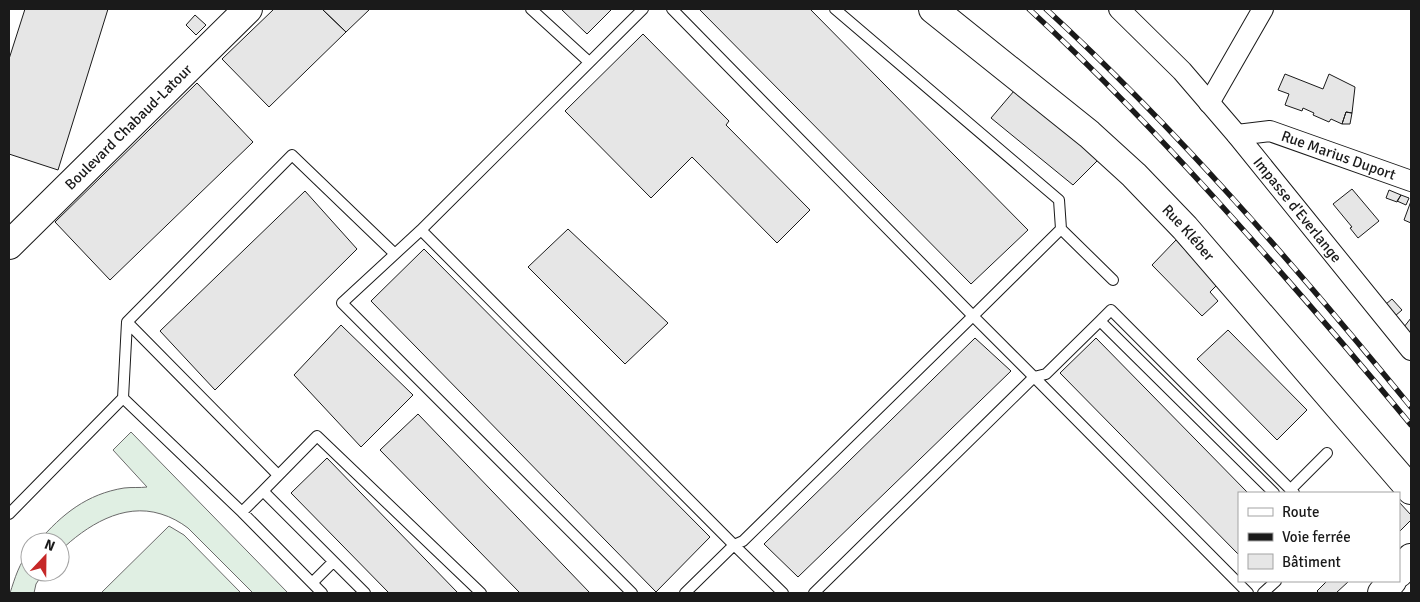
<svg xmlns="http://www.w3.org/2000/svg" width="1420" height="602" font-family="Signika,sans-serif">
<rect width="100%" height="100%" fill="#fff"/>
<path fill="#e0efe3" stroke="#6a6a6a" d="M131,432L288,593H253L188,528C180,522 171,517 161,514C123,502 86,526 60,551V542H38C62,514 87,494 124,488C132,487 140,488 147,487L113,450Z
M169,526L184,535L241,593H101Z
M30,551V572H44L36,584L34,593H10C15,578 19,563 30,551Z"/>
<path fill="#e6e6e6" stroke="#1a1a1a" d="M25,9H108L58,170L9,154V59Z
M274,9H322L346,32L269,107L222,59Z
M322,9H370L346,32Z
M561,9H612L587,34Z
M699,9H810L1028,230L971,284Z
M195,15L206,25L196,35L186,25Z
M643,34L729,121L726,125L810,210L777,243L692,157L651,198L565,111Z
M1285,74L1323,89L1329,74L1355,87L1352,113L1346,112L1342,124L1331,119L1329,122L1313,115L1314,113L1303,108L1302,111L1285,105L1289,94L1278,90Z
M197,83L253,142L110,280L55,222Z
M1014,91L1099,159L1073,185L991,118Z
M1346,112L1352,113L1350,124H1342Z
M1352,189L1379,221L1358,238L1350,228L1352,227L1333,204Z
M1389,190L1401,195L1397,202L1386,198Z
M305,191L357,249L215,390L160,331Z
M1401,195L1409,198L1406,205L1397,201Z
M1411,201V223L1404,220Z
M568,229L668,323L625,364L528,267Z
M1176,240L1217,285L1210,292L1218,301L1202,316L1152,265Z
M424,249L710,537L656,592L371,301Z
M1392,299L1402,310L1395,316L1386,304Z
M1411,318V336L1404,327Z
M341,325L413,395L361,447L294,375Z
M1228,330L1307,410L1277,440L1197,359Z
M975,338L1011,371L798,577L764,544Z
M1096,338L1248,493H1239V555L1060,373Z
M418,414L590,593H520L380,450Z
M327,458L458,593H389L291,493Z
M1399,502L1411,515V520L1399,532Z
M1327,581H1349L1336,593H1319L1317,591Z"/>
<g fill="none" stroke-linecap="round" stroke-linejoin="round">
<g stroke="#1a1a1a" stroke-width="12">
<path id="lane" d="M531,9L589,62
M643,9L421,230L734,545L743,541L973,316L1034,377L1046,374L1100,321L1274,493
M672,9L973,316L1061,229L1113,280
M835,9L1059,200L1061,229
M421,230L342,303L632,593
M1100,321L1111,310L1294,493
M127,322L278,475
M123,398L127,322L292,155L395,254
M1290,490L1327,453
M263,491L242,512L322,593
M9,514L123,398L242,512
M312,583L333,562
M365,593L263,491L317,436L481,593
M685,593L734,545L783,593
M814,593L1034,377L1248,593
M1263,593L1276,581"/>
</g>
<g stroke="#1a1a1a" stroke-width="22">
<g id="street">
<path id="s1" d="M1119,9L1182,71L1237,135L1411,350"/>
<path d="M1209,103L1263,9"/>
<path id="s2" d="M1237,135L1270,131L1411,181"/>
</g>
</g>
<g stroke="#1a1a1a" stroke-width="30">
<g id="secondary">
<path id="s3" d="M933,9L1089,134L1134,175L1185,228L1411,490"/>
<path id="s4" d="M9,245L248,9"/>
<path d="M1399,573L1411,558"/>
<path d="M1382,593L1392,581"/>
</g>
</g>
<use href="#lane" stroke="#fff" stroke-width="10"/>
<use href="#street" stroke="#fff" stroke-width="20"/>
<use href="#secondary" stroke="#fff" stroke-width="28"/>
<g stroke="#1a1a1a" stroke-width="5.5">
<path id="rail" d="M1029,9C1103,77 1171,149 1238,224C1297,290 1355,357 1411,425
M1046,9C1178,130 1297,268 1411,407"/>
</g>
<use href="#rail" stroke="#fff" stroke-width="4" stroke-dasharray="11" stroke-linecap="butt"/>
</g>
<g text-anchor="middle" stroke-width="4" stroke-linejoin="round" paint-order="stroke">
<g font-size="15" fill="#1a1a1a" stroke="#fff">
<text dy="5" stroke="none"><textPath href="#s4" startOffset="168">Boulevard Chabaud-Latour</textPath></text>
<text dy="5" stroke="none"><textPath href="#s2" startOffset="106">Rue Marius Duport</textPath></text>
<text dy="5" stroke="none"><textPath href="#s1" startOffset="269">Impasse d'Everlange</textPath></text>
<text dy="5" stroke="none"><textPath href="#s3" startOffset="340">Rue Kléber</textPath></text>
</g>
</g>
<rect width="1420" height="602" fill="none" stroke="#1a1a1a" stroke-width="20"/>
<rect x="1238" y="492" width="162" height="90" fill="#ffffff" stroke="#a3a3a3"/>
<rect x="1248" y="508" width="25" height="8" fill="#ffffff" stroke="#a3a3a3"/>
<text x="1282" y="517" font-size="15" fill="#1a1a1a">Route</text>
<rect x="1248" y="533" width="25" height="8" fill="#1a1a1a" stroke="#a3a3a3"/>
<text x="1282" y="542" font-size="15" fill="#1a1a1a">Voie ferrée</text>
<rect x="1248" y="554" width="25" height="15" fill="#e6e6e6" stroke="#a3a3a3"/>
<text x="1282" y="567" font-size="15" fill="#1a1a1a">Bâtiment</text>
<g transform="translate(45 557) rotate(22)"><circle r="24" fill="#ffffff" stroke="#a3a3a3"/>
<path d="M0-4L9 19L0 12L-9 19Z" fill="#c62828"/>
<text y="-8" font-size="14" font-weight="bold" text-anchor="middle" fill="#1a1a1a">N</text>
</g>
</svg>
